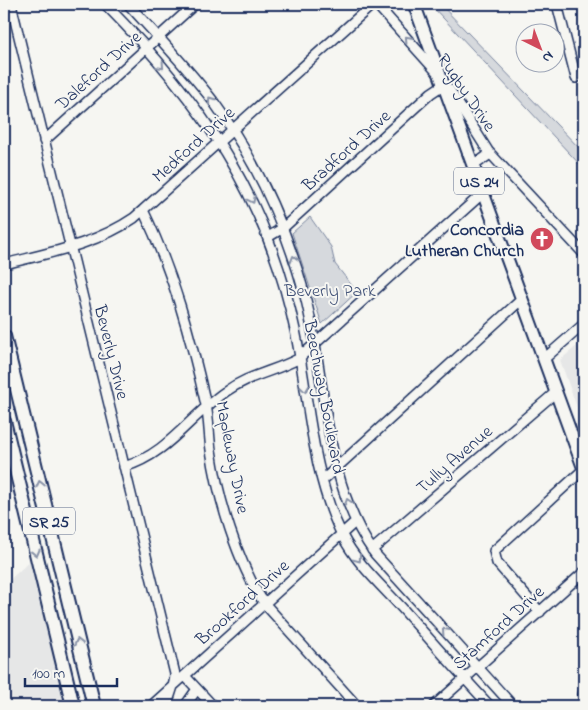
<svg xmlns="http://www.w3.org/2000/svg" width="588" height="710" font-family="'Indie Flower',sans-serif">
<rect width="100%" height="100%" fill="#f6f6f2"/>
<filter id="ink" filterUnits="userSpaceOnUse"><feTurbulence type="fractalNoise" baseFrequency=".02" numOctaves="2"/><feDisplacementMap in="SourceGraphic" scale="10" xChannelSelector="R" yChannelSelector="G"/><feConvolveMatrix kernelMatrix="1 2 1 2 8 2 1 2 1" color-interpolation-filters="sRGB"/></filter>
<g filter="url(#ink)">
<path fill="#e6e7e7" d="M584,340V427L560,360Z
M30,561L66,706H4V585Z"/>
<path fill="#d6d9dd" stroke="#78849e" d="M430,4H440L584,153V169Z
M310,217L331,247L335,264L357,292L322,324L292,233Z"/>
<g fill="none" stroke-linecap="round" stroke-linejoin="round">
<g stroke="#1b2f5e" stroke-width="12">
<path id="minor" d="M11,4L175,674C175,686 169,695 167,706
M105,4C200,100 267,195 295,330C309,397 311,472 342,535C356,563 381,585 402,608C431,641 460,674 490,706
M128,4C157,36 187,67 213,101C256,160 286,226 305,296C327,380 322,480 375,554L513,706
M376,4L437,72
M557,4L576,78
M449,89L488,151L584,254
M44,141L195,4
M473,166L490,154
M143,210C173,272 191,338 206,405C209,419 209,435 211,450C218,498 237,562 264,603L357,706
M268,237L283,228L431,93L443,85
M9,263C53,252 96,244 134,218L373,4
M544,359L584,324
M124,467C168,454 189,417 225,392C248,375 273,372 298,359L483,193
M324,479L522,299
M372,550L556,392
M540,612L497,563L494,551L584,469
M185,676L213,706
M583,695L584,691
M151,706L355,522
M185,706L197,689
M434,706L584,572"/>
</g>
<g stroke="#1b2f5e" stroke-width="15">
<path id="major" d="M414,4L584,469"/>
</g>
<g stroke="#1b2f5e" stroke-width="16">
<path id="highway" d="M4,336L94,706
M4,421L73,706"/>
</g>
<use href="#minor" stroke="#f6f6f2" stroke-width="9"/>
<use href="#major" stroke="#f6f6f2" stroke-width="11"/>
<use href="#highway" stroke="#f6f6f2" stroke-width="12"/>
</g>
<defs><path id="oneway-chevron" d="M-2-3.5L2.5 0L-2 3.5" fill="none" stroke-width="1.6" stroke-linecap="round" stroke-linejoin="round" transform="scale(1.25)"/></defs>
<g stroke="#8892a8">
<use href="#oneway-chevron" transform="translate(408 39) rotate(-132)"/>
<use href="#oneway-chevron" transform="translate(161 66) rotate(48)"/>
<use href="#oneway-chevron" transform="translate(211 100) rotate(-126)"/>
<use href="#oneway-chevron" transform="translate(252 200) rotate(64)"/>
<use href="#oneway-chevron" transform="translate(294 259) rotate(-107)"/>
<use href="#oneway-chevron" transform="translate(305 389) rotate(82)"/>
<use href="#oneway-chevron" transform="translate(40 484) rotate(-104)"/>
<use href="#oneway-chevron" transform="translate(348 502) rotate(-108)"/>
<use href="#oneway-chevron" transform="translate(36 553) rotate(76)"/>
<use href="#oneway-chevron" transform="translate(358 559) rotate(53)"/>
<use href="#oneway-chevron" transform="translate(445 631) rotate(-132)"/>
<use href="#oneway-chevron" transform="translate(78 642) rotate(-104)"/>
</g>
</g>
<defs>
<g id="church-disc" transform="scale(1.25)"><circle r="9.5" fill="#d1495b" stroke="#f6f6f2"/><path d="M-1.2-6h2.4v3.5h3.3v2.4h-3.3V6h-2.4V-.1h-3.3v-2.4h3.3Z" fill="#fff"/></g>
</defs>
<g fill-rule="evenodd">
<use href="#church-disc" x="542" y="239"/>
</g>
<g text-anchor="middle" stroke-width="4" stroke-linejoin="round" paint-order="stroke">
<g fill="#f6f6f2" stroke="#5d6b8a" stroke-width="1">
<rect x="454" y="167.5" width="50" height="27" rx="4"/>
<rect x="23" y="507.5" width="52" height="27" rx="4"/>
</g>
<g font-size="16" font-weight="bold" fill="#1b2f5e">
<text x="479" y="187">US 24</text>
<text x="49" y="527">SR 25</text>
</g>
<g font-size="18" fill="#1b2f5e" stroke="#f6f6f2">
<text transform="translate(98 70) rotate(-42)" y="6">Daleford Drive</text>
<text transform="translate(467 92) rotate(56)" y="6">Rugby Drive</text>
<text transform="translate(193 144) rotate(-42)" y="6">Medford Drive</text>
<text transform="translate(346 150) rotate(-42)" y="6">Bradford Drive</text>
<text transform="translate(112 352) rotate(76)" y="6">Beverly Drive</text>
<text transform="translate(325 397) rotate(79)" y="6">Beechway Boulevard</text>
<text transform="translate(233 457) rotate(79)" y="6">Mapleway Drive</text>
<text transform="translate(454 459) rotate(-41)" y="6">Tully Avenue</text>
<text transform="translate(242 602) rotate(-42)" y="6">Brookford Drive</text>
<text transform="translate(498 627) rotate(-42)" y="6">Stamford Drive</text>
</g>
<g font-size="18" font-weight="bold" fill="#1b2f5e" stroke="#f6f6f2" text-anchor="end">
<text x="524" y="235">Concordia<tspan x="524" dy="21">Lutheran Church</tspan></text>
</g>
<g font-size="18" fill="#405177" stroke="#f6f6f2">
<text x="330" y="296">Beverly Park</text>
</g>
</g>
<rect width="588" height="710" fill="none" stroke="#f6f6f2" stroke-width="20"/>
<rect x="10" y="10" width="568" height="690" fill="none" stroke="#1b2f5e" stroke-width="2" filter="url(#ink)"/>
<g transform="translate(540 48) rotate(138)"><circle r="24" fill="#f6f6f2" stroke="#9ea6b7"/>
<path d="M0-4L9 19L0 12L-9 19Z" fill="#d1495b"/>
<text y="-8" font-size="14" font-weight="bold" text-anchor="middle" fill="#1b2f5e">N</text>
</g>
<path d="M25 678v8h92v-8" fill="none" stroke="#1b2f5e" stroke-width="2.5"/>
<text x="32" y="678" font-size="15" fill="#1b2f5e" stroke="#f6f6f2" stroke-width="4" paint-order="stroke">100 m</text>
</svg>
